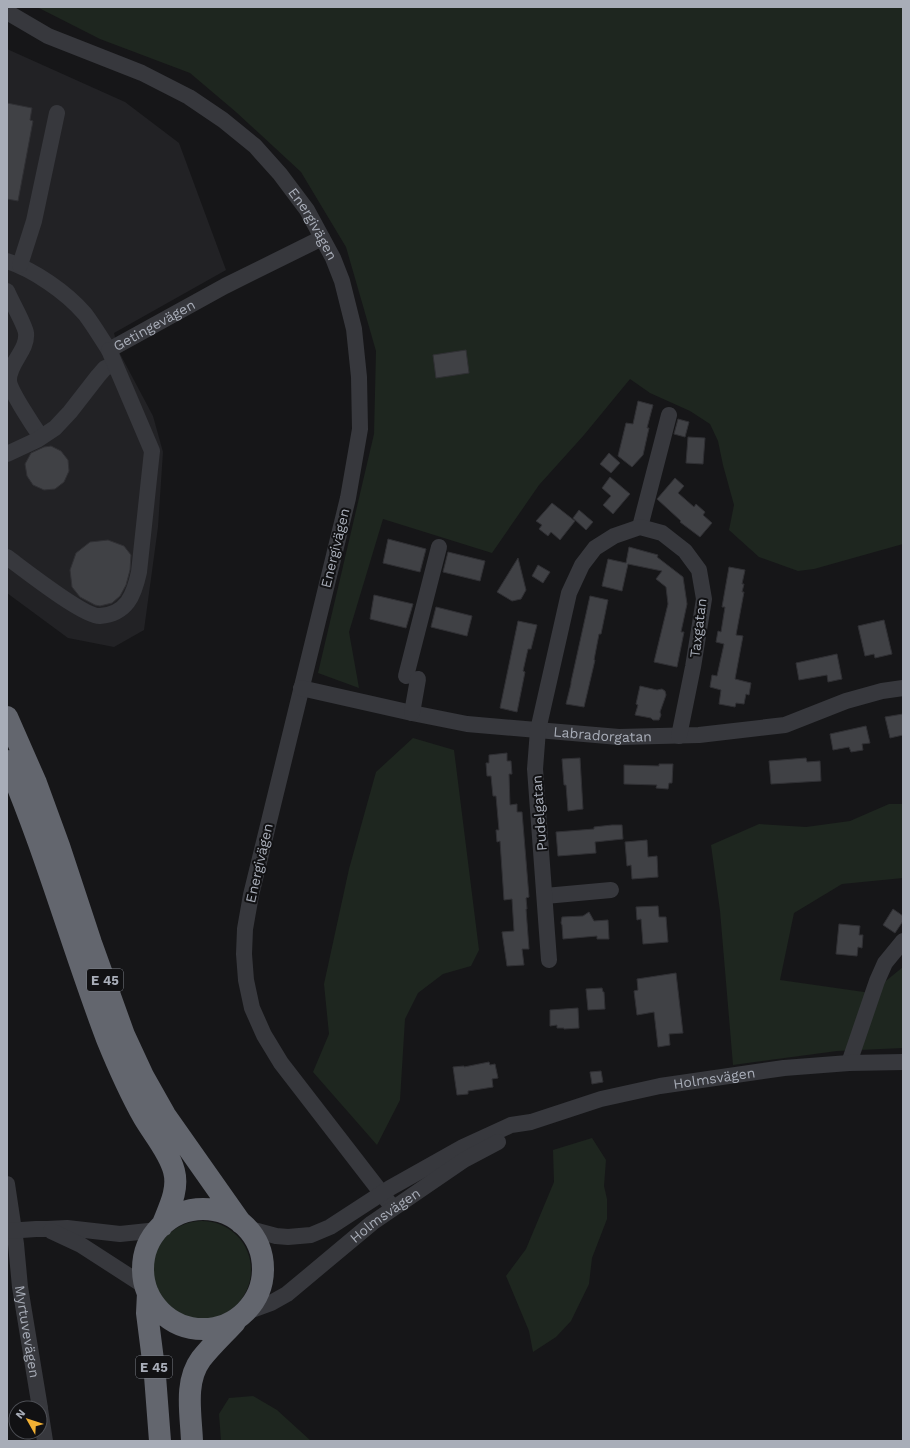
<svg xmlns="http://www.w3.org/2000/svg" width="910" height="1448" font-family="'Work Sans',sans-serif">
<rect width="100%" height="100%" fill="#161618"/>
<path fill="#222225" d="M7,49L125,102L179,143L226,270L114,333L118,350L153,416L163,452L158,527L144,630L114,647L68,638L7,593Z"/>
<path fill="#1e261f" d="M37,7H903V544L814,569L798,571L759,557L729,530L734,505L723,465L718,441L710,424L690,411L650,393L630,379L584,435L539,485L492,553L383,519L349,632L359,688L318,673L374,434L376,351L346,247L301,172L236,112L190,73L100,39Z
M413,738L454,750L479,950L471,966L443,974L418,993L405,1019L400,1100L377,1145L313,1072L329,1034L324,984L349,869L376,772Z
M889,804H903V878L842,884L794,913L780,980L871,993L903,967V1048L837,1051L733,1065L720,911L711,845L759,824L806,827L850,821Z
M592,1138L606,1160L604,1186L607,1199V1219L592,1258L589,1284L571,1321L556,1337L533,1352L529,1331L506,1276L526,1249L554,1182L553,1150Z
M153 1270a49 49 0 1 1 98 0a49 49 0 1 1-98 0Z
M253,1396L277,1410L311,1441H221L219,1414L229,1398Z"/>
<path fill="#404145" stroke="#303034" d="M7,103L32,108L30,120L33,121L18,201L7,199Z
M466,350L469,373L436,378L433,355Z
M638,401L653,405L647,428H649L643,455L632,467L618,456L626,423L633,424Z
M678,419L689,422L685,437L674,434Z
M688,437L705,438L703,464L686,463Z
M51,446L61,451L68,460L69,471L64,482L55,489L44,490L33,485L27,476L25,464L31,453L44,447Z
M609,453L620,463L611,473L600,464Z
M610,477L630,494L613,514L603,505L611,496L602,488Z
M675,478L684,486L678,493L694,507L696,504L705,512L703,515L712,523L700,537L680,522L681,521L657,499Z
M552,503L575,521L560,540L551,532L548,536L539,529L542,525L536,521Z
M579,510L593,522L586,530L573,518Z
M388,539L426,549L420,572L383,563Z
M108,540L124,546L131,555L130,570L126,585L120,596L112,603L100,606L95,605L80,597L72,587L70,570L76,553L90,542Z
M629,547L658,555L657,557L683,577L687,604L681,632H684L677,667L654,662L668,604L666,587L656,579L662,571L628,564L622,591L602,586L608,559L626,563Z
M448,552L485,561L480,581L443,572Z
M518,558L526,590L521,599L512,601L497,592Z
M538,565L550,572L543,583L532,576Z
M729,567L745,570L742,584H744L742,592H744L736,635L743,636L735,679L751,683L749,695L746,694L744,704L736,703L735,707L719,704L721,690L710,687L712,675L717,676L724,644L716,642L718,631L721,632L725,607H722Z
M374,595L413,604L406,628L370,619Z
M590,596L608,600L601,634H599L594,660H595L584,707L566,704L571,684V682Z
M436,607L472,616L467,636L431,627Z
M884,620L892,654L875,658L874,654L865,656L858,626Z
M518,621L537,625L531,649H528L523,671L525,672L517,712L500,708Z
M837,654L842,679L828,682L827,675L799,680L796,663Z
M640,686L657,690L662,689L665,691L666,695L660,712L661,715L659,720H653L651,718L635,715L638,705L636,704Z
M903,714V735L890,738L885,717Z
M866,726L870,743L862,744L863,750L851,752L849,747L833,750L830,734Z
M507,753V761H511L512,774H509L510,805L517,804V812H522L529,897L526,898L527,909H526L529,949H522L524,965L507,966L502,932L514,931L512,899L504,900L500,841L497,842L496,830H499L496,796H493L491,776H487L486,763H489V755Z
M580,758L583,809L568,811L566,785H564L562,759Z
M806,758L807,762L820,761L821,781L771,784L769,761Z
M659,764H673L672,783H669L668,789L656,788L657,785L624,784V765L659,766Z
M612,825H622L623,839L595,842L596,853L558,856L556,832L594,829V827Z
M647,840L648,857L657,856L658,877L632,879L631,865L627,866L625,842Z
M658,906L659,917H666L668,942L643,944L641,919L637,920L636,907Z
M893,909L903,916V921L895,933L883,925Z
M589,912L594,921L608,920L609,939H597V936L563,939L562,925L561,923L562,917L583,916Z
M839,924L860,926L859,935H863L862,948L858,947L857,956L836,954Z
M676,973L683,1033L669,1034L670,1045L658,1047L654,1012L637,1015L634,991L638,990L637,979Z
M602,988L603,992H604L605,1009L588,1010L586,989Z
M578,1008L579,1028L564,1029V1028H557V1025L550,1026V1010Z
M489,1062L490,1065L495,1064L498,1078L492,1079L493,1087L468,1091V1094L457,1095L453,1067L464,1066V1067Z
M601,1071L603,1082L592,1084L590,1072Z"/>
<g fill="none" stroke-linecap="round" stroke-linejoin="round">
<g stroke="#37383d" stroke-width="16">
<path id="s1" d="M7,12L48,36L142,73L189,97L223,120L255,146L280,174L307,210L333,258L342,281L354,329L359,377L360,429L348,498L251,895L245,929L244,954L246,980L252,1008L264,1035L281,1063L393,1208"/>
<path id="s2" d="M7,261C34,270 66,292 85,314C94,326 101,338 109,350L225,286L322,238"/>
<path d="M20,265L34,221L57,113"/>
<path d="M7,291C11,301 25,325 26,333C28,351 8,363 9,381C10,391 34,427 41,437"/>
<path d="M7,454L37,440L55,428L70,412L98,376L105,368L114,365"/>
<path d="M640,527L669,415"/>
<path d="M7,557C22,568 84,617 100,616C127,614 134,595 139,572L152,451L109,350"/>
<path d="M406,676L439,547"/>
<path id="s3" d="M301,688L412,713L467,724L619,737L699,735L785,725L846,701L882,691L903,688"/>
<path d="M412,713L418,679"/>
<path d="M545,896L611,890"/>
<path d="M549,960L535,769L538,730L569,593L582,565L595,548L614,536L640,527L662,533L685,551L699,570L704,599L693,667L679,736"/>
<path d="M849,1063L877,981L885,963L903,941"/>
<path id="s4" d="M7,1184L16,1244L20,1287L40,1408"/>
<path id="s5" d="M247,1228L276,1236L288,1237L311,1235L330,1227L390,1188L463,1147L511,1125L531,1122L601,1099L660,1086L784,1068L849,1063L903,1062"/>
<path d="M7,1231L36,1229H47L67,1228L120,1234L158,1230"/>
<path d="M51,1231L81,1245L146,1287"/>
<path id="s6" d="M244,1313L271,1303L287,1294L372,1223L464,1160L498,1142"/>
<path d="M40,1409L45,1441"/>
</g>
<path stroke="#63666e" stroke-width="22" d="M7,717L36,783L59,846L91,943L124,1035L143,1076L165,1115L241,1223
M7,761C46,852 72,947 107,1039C118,1066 130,1093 144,1118C154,1135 169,1152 174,1171C179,1190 169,1208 162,1226
M143 1269a60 60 0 1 1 120 0a60 60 0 1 1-120 0Z
M148,1293L147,1313L155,1376L160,1441
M192,1441C191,1414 184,1382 201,1359C211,1346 224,1334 235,1322"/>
</g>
<g text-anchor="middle" stroke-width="4" stroke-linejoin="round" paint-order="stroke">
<g fill="#111113" stroke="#7b7e86" stroke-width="1">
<rect x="87" y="969" width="36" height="22" rx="3"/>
<rect x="136" y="1356" width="36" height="22" rx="3"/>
</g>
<g font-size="13" font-weight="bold" fill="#a8adb8">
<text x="105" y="985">E 45</text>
<text x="154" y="1372">E 45</text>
</g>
<g font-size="14" fill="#a8adb8" stroke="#111113">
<text dy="5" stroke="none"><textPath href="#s1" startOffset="381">Energivägen</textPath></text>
<text dy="5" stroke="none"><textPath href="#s2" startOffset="190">Getingevägen</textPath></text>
<text transform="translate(335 548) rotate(-76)" y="5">Energivägen</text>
<text transform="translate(698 628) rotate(-83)" y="5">Taxgatan</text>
<text dy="5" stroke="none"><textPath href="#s3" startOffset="306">Labradorgatan</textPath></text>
<text transform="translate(539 813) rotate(-94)" y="5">Pudelgatan</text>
<text transform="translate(259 863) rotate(-77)" y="5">Energivägen</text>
<text dy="5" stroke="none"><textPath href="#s5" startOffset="503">Holmsvägen</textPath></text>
<text dy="5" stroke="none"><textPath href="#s6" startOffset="173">Holmsvägen</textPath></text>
<text dy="5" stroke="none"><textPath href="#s4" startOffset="149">Myrtuvevägen</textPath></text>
</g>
</g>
<rect width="910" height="1448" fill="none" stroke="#a8adb8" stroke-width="16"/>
<g transform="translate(28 1420) rotate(309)"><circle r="19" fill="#111113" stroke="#4d4f55"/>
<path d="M0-3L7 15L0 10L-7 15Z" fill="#f2b134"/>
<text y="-6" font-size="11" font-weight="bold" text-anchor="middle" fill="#a8adb8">N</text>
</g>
</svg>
